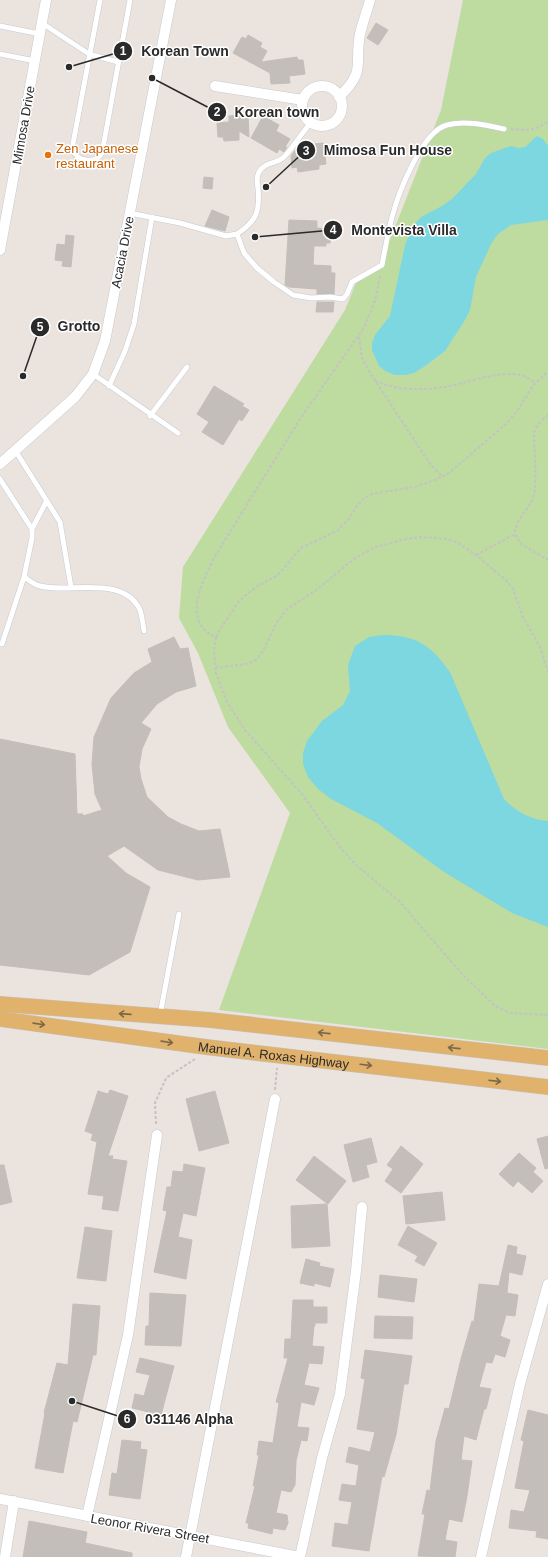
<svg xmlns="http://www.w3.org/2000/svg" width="548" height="1557" font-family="Helvetica,sans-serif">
<rect width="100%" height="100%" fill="#eae3de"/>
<path fill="#bedba0" d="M463,0H548V1049L219,1010L290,813L228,727L198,653L179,618L183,567L345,310L356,283L381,263L441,110Z"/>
<path fill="#7cd7e1" d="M537,136L543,139L548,146V220L511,225L498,234L491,244L476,277L470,310L465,320L445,351L425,366L414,373L405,375H395L385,371L379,366L372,350V343L375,335L390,316L405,245L413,226L421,217L442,206L452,199L476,174L485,158L491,153L511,146L519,148L525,147Z
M382,635C416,635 431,645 450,672L504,799C515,811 531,820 548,821V927L512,913L444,872L377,823L331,799L318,789L308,777L303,764V753L307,741L322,721L343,705L350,691L348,665L355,646L369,637Z"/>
<path fill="#c3beb9" stroke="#c5beb7" d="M376,23L388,30L378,45L367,38Z
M248,35L262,43L260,47L267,51L261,62L297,57L298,60H303L305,74L289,76L290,83L271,84L270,73L233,53L242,37L246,39Z
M248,114L249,137L239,131V140L224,141L223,137H218L217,123L229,122V116Z
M263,116L279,125L276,131L290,139L285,147H287L284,152L279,149L277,153L251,138Z
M323,143L326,164L319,165V169L298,172L297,167L292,168L291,156L298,146Z
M204,177L213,178L212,189L203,188Z
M212,210L229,217L225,231L205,226Z
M289,220L317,221V228L331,229L330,243H326V246H314L313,265L331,266V273H335L334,294H317V289L289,287L285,285Z
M66,235L74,236L71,267L62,266L63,261L55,260L57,244L65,245Z
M317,302H334L333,312H316Z
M214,386L244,404L242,406L249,410L242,421L239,419L223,445L202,432L209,422L197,414Z
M174,637L180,649L188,648L196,686L176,692L157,704L141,723L151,729L142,749L139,767L141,779L147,797L168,817L181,824L199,831L220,829L230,877L198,880L158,870L124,846L107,856L126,873L150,887L130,952L89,975L0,965V739L75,754L77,814H83V816L102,810L95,794L92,764L94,737L111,698L134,673L152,662L148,649Z
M110,1090L128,1096L108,1156H113L112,1159L127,1161L118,1211L102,1209L104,1196L88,1194L97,1142L91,1140L93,1134L85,1131L98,1091L108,1094Z
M215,1091L229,1143L199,1151L186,1099Z
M548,1136V1168L545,1169L537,1139Z
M371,1138L377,1162L366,1165L369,1177L353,1182L344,1145Z
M401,1146L423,1164L401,1193L385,1181L393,1169L387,1165Z
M519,1153L536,1168L533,1172L543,1181L532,1193L518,1181L513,1187L499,1174Z
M314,1156L346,1181L328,1204L296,1180Z
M184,1164L205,1168L196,1216L183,1213L178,1237L192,1240L186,1279L154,1272L167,1211L163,1210L167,1187H171L173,1171L183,1172Z
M0,1165H4L12,1202L0,1205Z
M442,1192L445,1220L406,1224L403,1196Z
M327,1204L330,1246L292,1248L291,1206Z
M408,1226L437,1243L424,1266L415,1261L418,1256L398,1245Z
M85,1227L112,1231L106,1281L77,1278Z
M508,1245L517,1247L516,1254L526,1256L522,1275L509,1272L507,1293L518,1295L515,1316L506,1315L500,1336L510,1340L505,1357L495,1354L492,1363L486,1362L479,1387L491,1389L486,1409H484L476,1440L464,1436L461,1460L472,1461L467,1496L462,1522L449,1519L445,1540L457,1542L455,1557L418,1556L425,1514H422L427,1490L430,1491L436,1441L445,1408L449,1409L461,1359L472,1321L474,1322L479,1284L499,1286Z
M306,1259L320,1263L319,1266L334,1269L330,1287L314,1283V1286L300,1283Z
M380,1275L417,1279L414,1302L378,1297Z
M150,1293L186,1295L181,1346L145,1345L146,1326H149Z
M293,1300H313V1307H327V1323H315V1326H314L312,1346L324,1347L322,1364L309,1363L304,1385L319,1388L314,1405L301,1402L297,1427L309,1428L307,1441L301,1440L296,1461L295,1485L291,1492L281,1490L276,1513L287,1515L288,1523L285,1530L273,1528L272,1534L248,1528L249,1523H246L255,1486H253L259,1455H257L259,1441L273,1443L279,1403L276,1402L288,1358H284L285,1339H291Z
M73,1304L100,1306L96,1355H93L77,1422L73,1421L63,1473L35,1468L45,1413H44L57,1363L68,1365Z
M375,1316L413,1317L412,1339L374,1338Z
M365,1350L412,1356L408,1384H404L396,1435L384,1477L382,1476L369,1551L332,1546L335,1523L348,1525L352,1502L339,1500L342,1484L356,1486L359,1465L346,1462L349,1447L370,1452L375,1432L357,1429L365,1379L361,1378Z
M140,1358L174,1366L161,1415L132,1408L135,1394L144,1396L150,1375L136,1372Z
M528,1410L548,1415V1539L536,1537L537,1531L509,1528L511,1510L524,1512L530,1490L515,1488L524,1441L521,1440Z
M122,1440L141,1442L140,1449L147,1450L140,1499L109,1495L112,1473L117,1474Z
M29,1521L87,1532L85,1543L132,1553V1557H23Z"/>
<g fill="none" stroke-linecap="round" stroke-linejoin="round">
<g stroke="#c5cad2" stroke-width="6">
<path id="service" d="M100,0L72,149C76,161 95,165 102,153L130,0
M42,23L89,54L118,62
M0,26L40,34
M0,54L35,61
M129,213L180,223L226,236L237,234L244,253L257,268L274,282L293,295L311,298L330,297L343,299L347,294L352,282L382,265C385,249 388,233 392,217C398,194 422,131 447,125C465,120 486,125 504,129
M237,234C257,221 260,211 258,188C257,183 256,177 259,172C264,162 277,164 284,157C294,147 301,133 311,123
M93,374L178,433
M109,386L125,351L134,324L152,217
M150,416L187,367
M15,450L60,522L71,587
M0,479L32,529V538L24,577C29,580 34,585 40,586C69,594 123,574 140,610C142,616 143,624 144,631
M32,529L46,502
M2,644L24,577
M160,1015L179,914"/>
</g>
<g stroke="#c5cad2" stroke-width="11">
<path id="minor" d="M215,86L303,100
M302 106a20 20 0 1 1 40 0a20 20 0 1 1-40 0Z
M339,97C367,70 354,65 360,34C363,22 367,11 370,0
M0,250L46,0
M0,464L75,397L93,374L105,341L171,0
M0,1499L300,1557
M87,1516L128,1335L157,1135
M5,1557L14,1501
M186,1557L275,1099
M300,1557L322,1458L340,1394L356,1271L362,1207
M481,1557L520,1384L548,1284"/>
</g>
<g stroke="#c3c3c3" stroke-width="16">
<g id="primary">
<path d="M0,1004L210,1020L548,1058"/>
<path id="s1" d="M0,1019L206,1047L548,1087"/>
</g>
</g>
<path stroke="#c3c3c3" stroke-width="2" stroke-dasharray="3 2" stroke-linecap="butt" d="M511,129C525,131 536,130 548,122
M380,276L375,301L363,329L300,419L214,558C202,582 181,623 216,637L214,652L216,673L227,702L245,730L302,794L339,846L356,865L399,901L462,974L495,1006L510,1013L548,1015
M359,337L362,358L369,371L430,464L443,477
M375,381C396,390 416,390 438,388C463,386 515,361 535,383
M548,415L538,424L534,432C534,449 537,480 534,495C530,510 515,518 515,534L521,544L548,560
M476,555L515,534
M216,637L220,629L240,600L256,587L278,575L301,548L337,531L348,520L356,507L363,499L372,494L414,487L435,480L449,473L506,424L517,411L535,383L548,372
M215,668L246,664L256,660L263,651L277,622L286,610L319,588L355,558L376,547L406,539L421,537L447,539L458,543L476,555L508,582L513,589L523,617L540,647L548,672
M275,1090L277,1068
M156,1124L155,1103L166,1078L195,1059"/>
<use href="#service" stroke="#fff" stroke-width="5"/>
<use href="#minor" stroke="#fff" stroke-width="10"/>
<use href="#primary" stroke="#e0b26c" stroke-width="15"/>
</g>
<defs><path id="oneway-shaft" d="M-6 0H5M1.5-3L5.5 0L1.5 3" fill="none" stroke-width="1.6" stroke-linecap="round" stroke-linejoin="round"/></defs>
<g stroke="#7c6748">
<use href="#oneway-shaft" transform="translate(125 1014) rotate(-176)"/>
<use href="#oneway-shaft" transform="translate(39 1024) rotate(8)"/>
<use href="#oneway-shaft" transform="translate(324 1033) rotate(-174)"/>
<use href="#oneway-shaft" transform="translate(167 1042) rotate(8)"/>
<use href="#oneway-shaft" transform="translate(454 1048) rotate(-174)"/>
<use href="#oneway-shaft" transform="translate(366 1065) rotate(7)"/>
<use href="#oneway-shaft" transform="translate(495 1081) rotate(7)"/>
</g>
<circle fill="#e8710a" stroke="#fff" stroke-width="1.5" cx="48" cy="155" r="4"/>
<g text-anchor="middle" stroke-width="3" stroke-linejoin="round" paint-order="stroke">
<g font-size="13" fill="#2a2a2a" stroke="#fff">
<text transform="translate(23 125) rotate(-80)" y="5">Mimosa Drive</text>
<text transform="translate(122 252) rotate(-79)" y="5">Acacia Drive</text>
<text dy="5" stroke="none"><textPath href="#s1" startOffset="276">Manuel A. Roxas Highway</textPath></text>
<text transform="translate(150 1528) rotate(10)" y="5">Leonor Rivera Street</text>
</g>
<g font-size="13" fill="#c56008" stroke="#fff" text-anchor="start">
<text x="56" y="153">Zen Japanese<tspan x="56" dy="15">restaurant</tspan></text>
</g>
</g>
<path fill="none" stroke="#2a2a2a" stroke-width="1.5" d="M69 67L123 51M152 78L217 112M266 187L306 150M255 237L333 230M23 376L40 327M72 1401L127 1419"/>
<g fill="#2a2a2a" stroke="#fff" stroke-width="1.5">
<circle cx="69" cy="67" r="4"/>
<circle cx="152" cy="78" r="4"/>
<circle cx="266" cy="187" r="4"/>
<circle cx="255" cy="237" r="4"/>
<circle cx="23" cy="376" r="4"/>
<circle cx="72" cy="1401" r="4"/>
<circle cx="123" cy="51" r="10"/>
<circle cx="217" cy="112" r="10"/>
<circle cx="306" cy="150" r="10"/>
<circle cx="333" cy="230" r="10"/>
<circle cx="40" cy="327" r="10"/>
<circle cx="127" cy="1419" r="10"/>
</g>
<g font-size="12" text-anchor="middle" font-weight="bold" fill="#fff">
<text x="123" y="55">1</text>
<text x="217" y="116">2</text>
<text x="306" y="155">3</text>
<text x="333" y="234">4</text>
<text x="40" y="331">5</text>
<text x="127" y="1423">6</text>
</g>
<g font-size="14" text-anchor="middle" font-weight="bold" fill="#2a2a2a" stroke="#fff" stroke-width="3" stroke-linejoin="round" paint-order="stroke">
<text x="185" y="56">Korean Town</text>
<text x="277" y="117">Korean town</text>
<text x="388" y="155">Mimosa Fun House</text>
<text x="404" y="235">Montevista Villa</text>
<text x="79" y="331">Grotto</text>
<text x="189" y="1424">031146 Alpha</text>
</g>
</svg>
